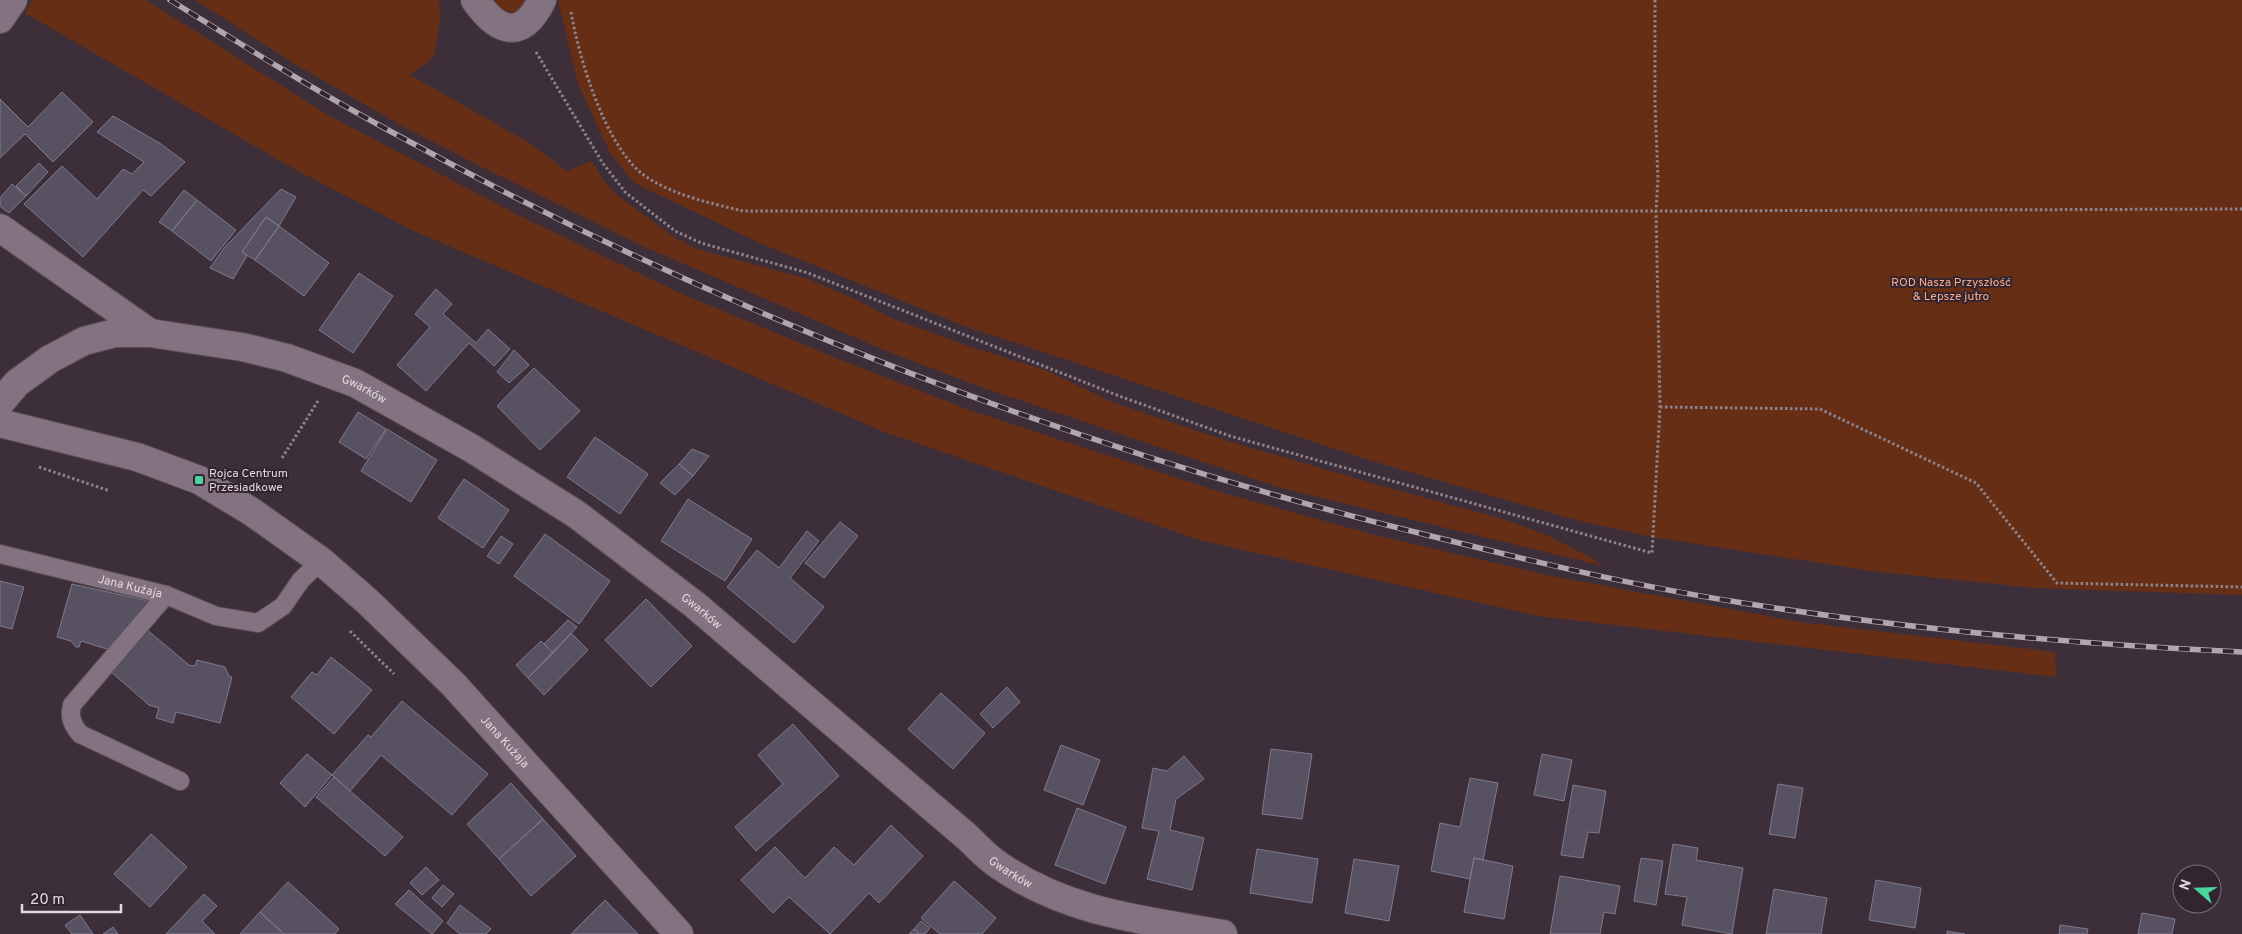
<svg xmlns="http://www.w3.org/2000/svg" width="2242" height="934" font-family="Overpass,sans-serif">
<rect width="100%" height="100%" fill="#3d2f3a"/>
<path fill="#672e16" d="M32,0H146L328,115L518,215L682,294L841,360L969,410L1223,493L1375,535L1551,576L1800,622L2055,652L2056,677L1538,616L1203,541L887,433L414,231L296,170L25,13Z
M195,0H439L440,19L434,57L410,75L528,142L567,171L592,161L603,180L617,195L674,237L697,249L808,279L857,300L891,318L968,346L1048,371L1112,402L1221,439L1378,485L1503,519L1547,535L1592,558L1603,566L1281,488L986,389L889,352L649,249L480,166L404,127L298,66Z
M493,0H528V2L515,13L503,10Z
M558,0H2242V595L2035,588L1871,571L1652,537L1572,519L1372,461L967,327L764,245L634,183L610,153L578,84Z"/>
<path fill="#575162" stroke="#7f7a8c" d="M62,92L93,122L53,162L25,134L0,158V99L28,127Z
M113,116L161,144L185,162L151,196L143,190L83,257L24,204L62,166L97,199L123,169L132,174L144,162L97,132Z
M39,163L48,172L26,196L16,186Z
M12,184L26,196L9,213L0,206V198Z
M281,189L296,197L279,226L266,217L242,252L247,256L233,279L210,268L224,248Z
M184,190L197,200L172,231L159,222Z
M197,200L236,230L211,261L172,231Z
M266,217L279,226L255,260L242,252Z
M279,226L329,263L304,296L255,260Z
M359,273L393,296L353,353L319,330Z
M436,289L452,304L443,314L476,343L488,329L510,349L494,366L469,343L426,391L397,365L430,327L415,314Z
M514,350L529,365L509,383L497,372Z
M534,368L580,411L540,450L497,406Z
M358,412L386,429L366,459L339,442Z
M387,429L437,460L411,502L361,471Z
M595,437L648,474L620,514L567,477Z
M692,449L709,456L693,476L679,464Z
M679,464L693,476L675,495L660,483Z
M464,479L509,510L483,548L438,518Z
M688,499L752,539L725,581L661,541Z
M840,522L858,536L824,578L805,563Z
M807,531L819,541L790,578L824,607L794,643L727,587L757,550L779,568Z
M545,534L610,581L579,624L514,576Z
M501,536L513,544L499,564L487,556Z
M0,581L24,587L12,629L0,626Z
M72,584L149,601L107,649L81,641L79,647H76L71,641L57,637Z
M646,599L692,646L651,687L605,640Z
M568,620L577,627L553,653L544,644Z
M146,629L189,665L195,666L197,660L225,667L229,676L232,677L220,723L176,712L173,723L156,718L159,708L149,705L110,671Z
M571,633L588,650L544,695L528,678Z
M541,641L553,653L528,678L516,665Z
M331,657L372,690L334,734L291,697L312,672L317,675Z
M1007,687L1020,702L993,728L980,714Z
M941,693L985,733L953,769L908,729Z
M402,701L488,774L452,815L381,755L350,791L332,775L368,735L371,737Z
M793,724L839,776L756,851L735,827L783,784L758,755Z
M1061,745L1100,760L1083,805L1044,790Z
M1271,749L1312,754L1302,819L1262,814Z
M307,754L332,775L305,807L280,783Z
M1542,754L1572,760L1564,801L1534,795Z
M1184,756L1204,779L1176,799L1170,830L1204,838L1192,890L1147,879L1159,831L1142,828L1153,768L1167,771Z
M334,777L403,837L385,856L316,797Z
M1470,778L1498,783L1483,860L1474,858L1470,879L1431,871L1440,823L1460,827Z
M511,783L543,819L499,859L467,824Z
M1778,784L1803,788L1795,838L1769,834Z
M1573,785L1606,791L1599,833L1588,832L1583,858L1561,855Z
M1077,808L1126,827L1105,884L1055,865Z
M543,819L576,856L531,896L499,859Z
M891,825L923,856L879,903L869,893L830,934L789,897L773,913L741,880L775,847L805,878L834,847L854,865Z
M151,834L187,867L150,907L114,874Z
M1673,844L1698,848L1696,860L1743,868L1732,934L1682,925L1687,897L1665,894Z
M1257,849L1318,859L1312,903L1250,893Z
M1474,858L1513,866L1504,919L1464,912Z
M1641,858L1663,861L1656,905L1634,901Z
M1354,859L1399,866L1389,921L1345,913Z
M426,867L439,880L422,895L410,883Z
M1560,876L1620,886L1615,914L1604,912L1600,934H1550Z
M1876,880L1921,888L1915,928L1869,920Z
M954,881L996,918L982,934H940L921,918Z
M288,882L339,929L335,934H284L260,912Z
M443,885L454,894L442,907L432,898Z
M1774,889L1827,898L1821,934H1766Z
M409,890L443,921L432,934L395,904Z
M204,894L217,906L202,921L215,934H166Z
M605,900L638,934H571Z
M460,905L491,929L486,934H460L447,923Z
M260,912L284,934H240Z
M2142,913L2175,919L2172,934H2138Z
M80,915L93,934H72L65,925Z
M921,921L930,928L925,934H919L914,929Z
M2060,925L2088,929L2087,934H2059Z
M113,927L118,934H103Z
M914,929L919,934H909Z
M1947,931L1965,934H1947Z"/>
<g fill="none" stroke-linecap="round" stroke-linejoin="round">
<g stroke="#594d57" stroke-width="20">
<g id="service">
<path id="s1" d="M0,554L166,595L216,616L258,623L283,606L301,580L321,561"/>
<path d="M166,595L72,705C69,717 72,724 80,734L180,781"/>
</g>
</g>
<g stroke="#594d57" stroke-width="30">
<g id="minor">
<path d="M475,0C498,33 522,41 542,0"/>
<path d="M0,19L13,0"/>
<path d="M0,228L150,333"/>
<path id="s2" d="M0,403L17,383L50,359L84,341L115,333H150L242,347L287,358L355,383L471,448L576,514L695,605L966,836C977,846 987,858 1000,866C1068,913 1144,920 1223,934"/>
</g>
</g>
<g stroke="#594d57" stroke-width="30">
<g id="tertiary">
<path id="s3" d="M0,423L137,457L199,480L252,512L321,561L367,601L453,684L679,934"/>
</g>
</g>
<path stroke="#8e828b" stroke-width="3" stroke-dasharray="2.5 2.5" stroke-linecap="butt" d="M1655,0V104L1658,179L1656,211L2242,209
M536,52L602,162L625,192L675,231L701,243L808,273L1122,397L1230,436L1652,553L1660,407L1656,211H743C710,203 667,194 640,172C604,141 579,58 571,12
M1660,407L1820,409L1976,483L2057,583L2242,587
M282,458L318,401
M39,467L110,491
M350,631L394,674"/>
<use href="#service" stroke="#837380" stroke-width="18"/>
<use href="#minor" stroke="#837380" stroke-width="28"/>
<use href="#tertiary" stroke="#837380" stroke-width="28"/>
<g stroke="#b1a5ae" stroke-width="5.5">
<path id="rail" d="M170,0C242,45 314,90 388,130C716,311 1070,449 1435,537C1535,562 1635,586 1737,602C1904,629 2073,644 2242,652"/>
</g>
<use href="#rail" stroke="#332530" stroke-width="4" stroke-dasharray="11" stroke-linecap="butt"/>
</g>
<rect fill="#47d49d" stroke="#332530" stroke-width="2" x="194" y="475" width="10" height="10" rx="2.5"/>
<g text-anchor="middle" stroke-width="4" stroke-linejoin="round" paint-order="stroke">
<g font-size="12" fill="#f6aa8c" stroke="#332530">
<text x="1951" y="286">ROD Nasza Przyszłość<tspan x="1951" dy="14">&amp; Lepsze jutro</tspan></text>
</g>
<g font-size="12" fill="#e3d9e0" stroke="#332530">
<text dy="4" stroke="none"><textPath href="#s2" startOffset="395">Gwarków</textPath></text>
<text dy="4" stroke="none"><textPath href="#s1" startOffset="134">Jana Kużaja</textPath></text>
<text dy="4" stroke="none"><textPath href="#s2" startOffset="800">Gwarków</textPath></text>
<text dy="4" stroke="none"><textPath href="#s3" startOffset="612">Jana Kużaja</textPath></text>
<text dy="4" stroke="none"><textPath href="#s2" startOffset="1205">Gwarków</textPath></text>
</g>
<g font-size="12" fill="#e3d9e0" stroke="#332530" text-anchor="start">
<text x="209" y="477">Rojca Centrum<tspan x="209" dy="14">Przesiadkowe</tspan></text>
</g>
</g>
<g transform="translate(2197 889) rotate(290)"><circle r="24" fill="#332530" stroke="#796d76"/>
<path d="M0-4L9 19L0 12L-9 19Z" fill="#47d49d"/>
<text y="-8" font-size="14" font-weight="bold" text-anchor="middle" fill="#e3d9e0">N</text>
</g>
<path d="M22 904v8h99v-8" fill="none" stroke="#e3d9e0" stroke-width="2.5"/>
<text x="30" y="904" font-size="15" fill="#e3d9e0" stroke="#332530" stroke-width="4" paint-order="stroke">20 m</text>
</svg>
